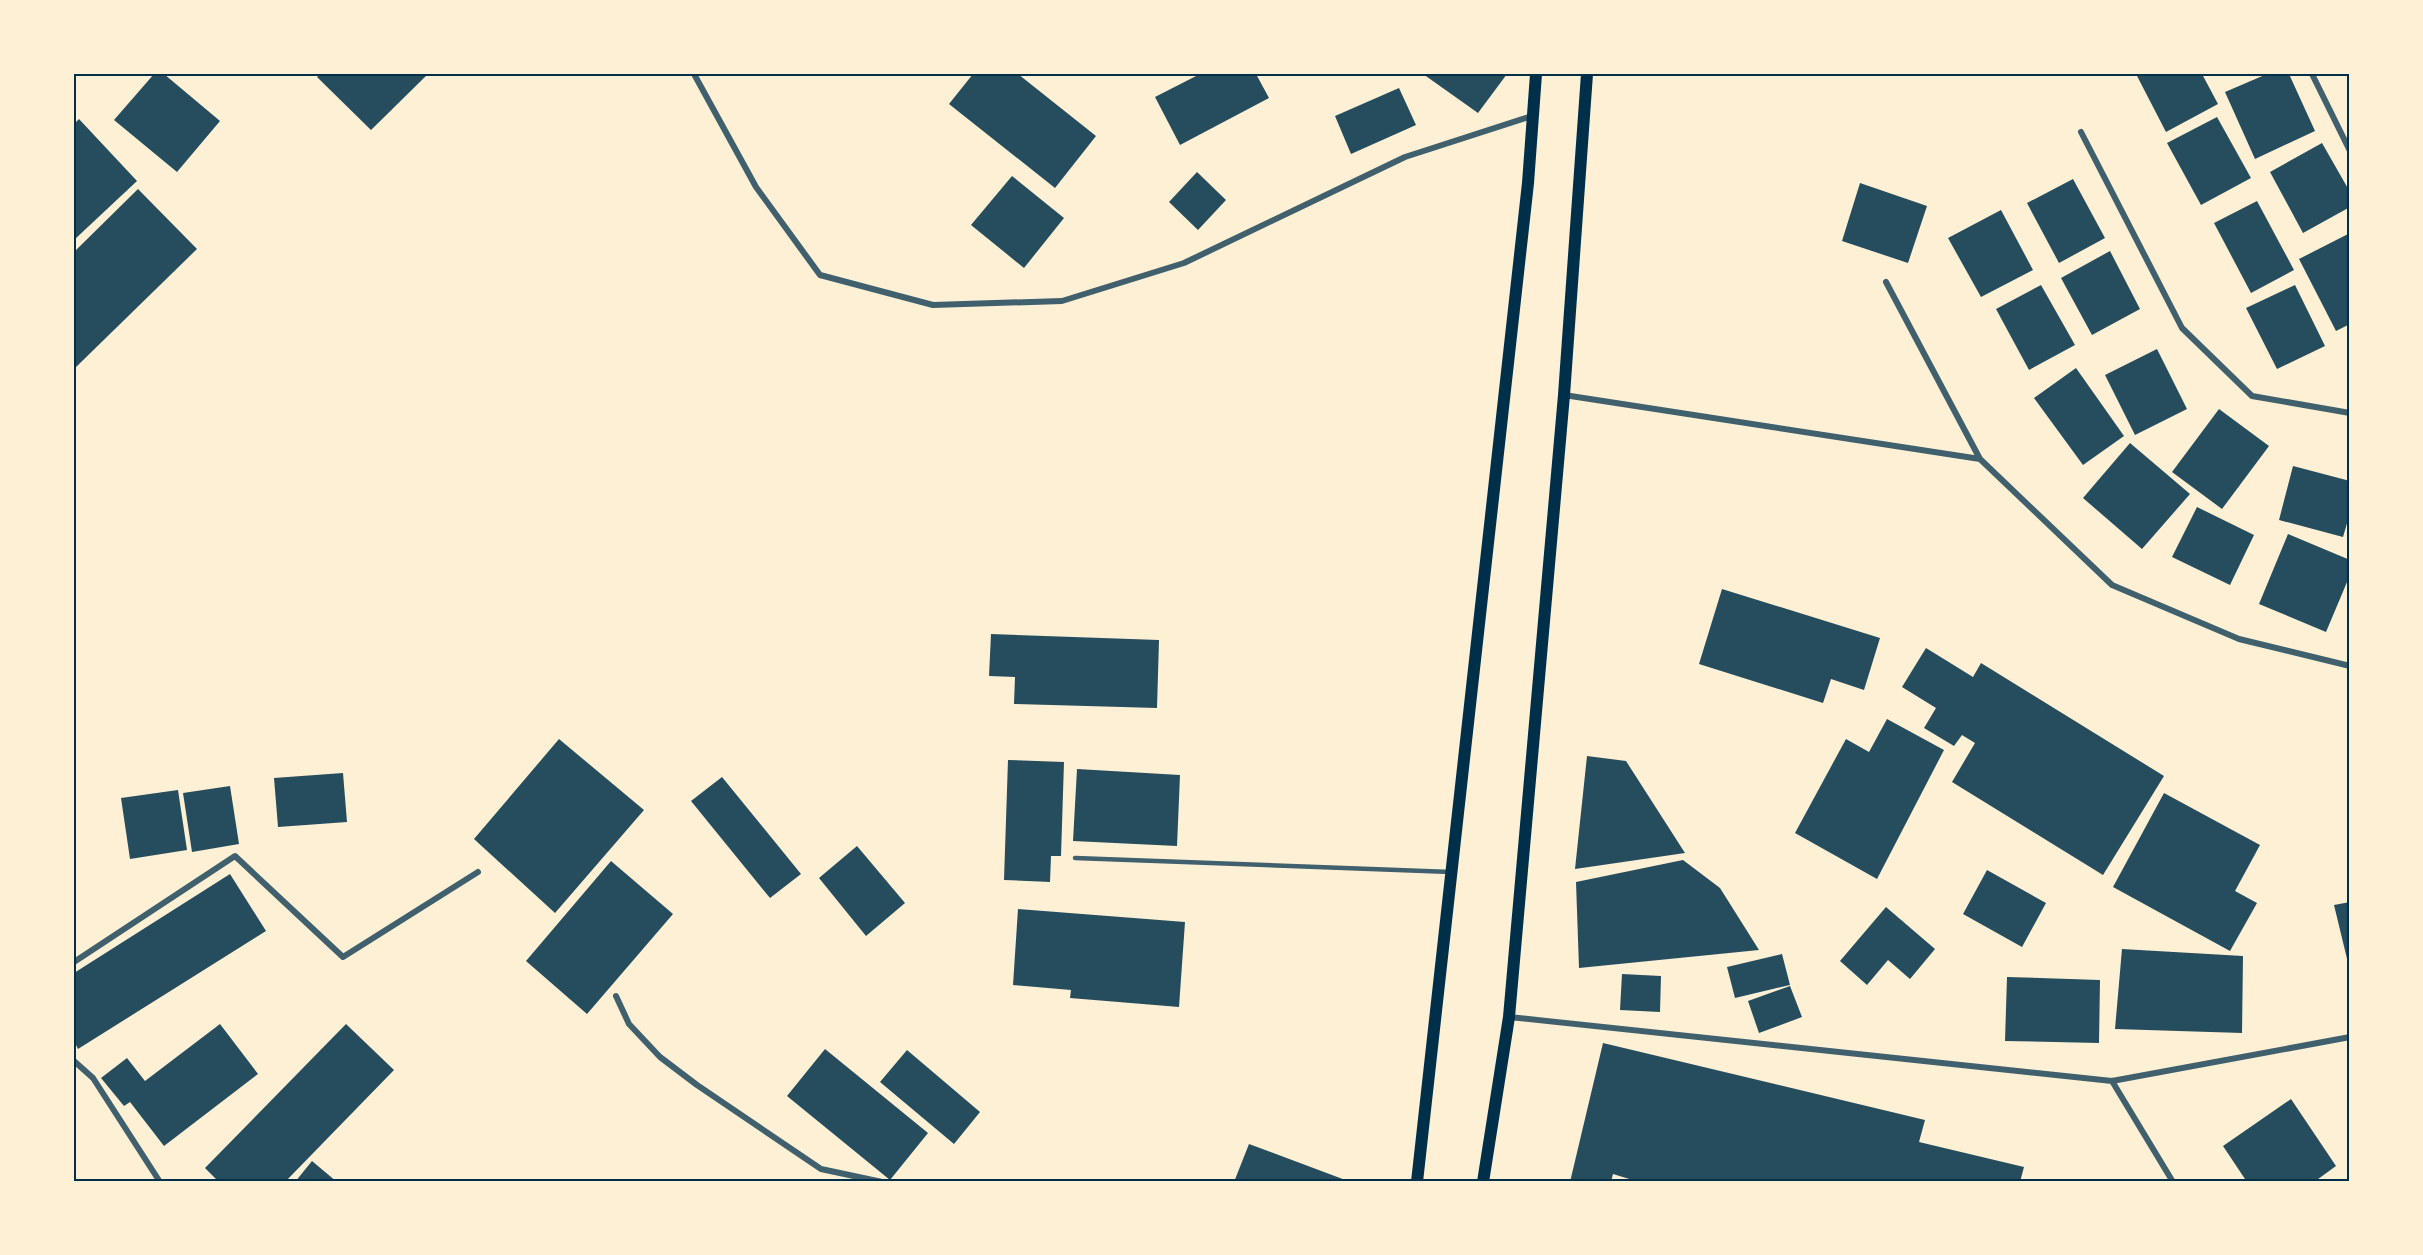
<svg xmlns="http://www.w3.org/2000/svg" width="2423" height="1255" font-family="Lato,sans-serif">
<rect width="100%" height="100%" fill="#fdf0d5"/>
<path fill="#264d5e" d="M154,74H164L220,121L177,172L114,120Z
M320,74H428L371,130L317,77Z
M973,74H1018L1096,136L1055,188L949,104Z
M1200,74H1256L1269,98L1180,145L1155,97Z
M1423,74H1507L1478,113Z
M2136,74H2202L2218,104L2166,132Z
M2267,74H2289L2315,131L2255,159L2225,92Z
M1399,88L1416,125L1351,154L1335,116Z
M2217,117L2251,178L2201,205L2167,143Z
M79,119L137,181L74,240V124Z
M2322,143L2350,192V207L2303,233L2270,172Z
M1197,172L1226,200L1198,230L1169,202Z
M1012,176L1064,218L1024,268L971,225Z
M2073,179L2105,238L2059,263L2027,203Z
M1860,183L1927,206L1908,263L1842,241Z
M138,189L197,249L74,369V252Z
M2257,201L2294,270L2251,293L2214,223Z
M2001,210L2033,270L1981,297L1948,238Z
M2350,233V324L2336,331L2299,259Z
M2110,251L2140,309L2092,335L2061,278Z
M2041,285L2075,345L2029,370L1996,309Z
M2295,285L2325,346L2277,369L2246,308Z
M2157,349L2187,409L2135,435L2105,375Z
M2076,368L2124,436L2083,465L2034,398Z
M2219,409L2269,446L2222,509L2172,472Z
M2130,443L2190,494L2142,549L2083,498Z
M2293,466L2350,481V513L2343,537L2279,520Z
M2197,507L2254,535L2230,585L2172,557Z
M2288,534L2350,560V575L2326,632L2259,604Z
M1722,589L1880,638L1864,690L1831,679L1823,703L1699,664Z
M991,634L1159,640L1157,708L1014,704L1015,677L989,676Z
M1926,648L1973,677L1981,663L2164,776L2103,875L1952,782L1975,743L1962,735L1954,746L1924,728L1936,708L1902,687Z
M1887,719L1944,750L1877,879L1795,833L1846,739L1869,752Z
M559,739L644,810L555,913L474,839Z
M1587,756L1626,761L1685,853L1575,869Z
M1008,760L1064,762L1061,856H1051L1050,882L1004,880Z
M1077,769L1180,775L1177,846L1073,841Z
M343,773L347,822L278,827L274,778Z
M722,777L801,874L770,898L691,801Z
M230,786L239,844L192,852L183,793Z
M178,790L187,850L130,859L121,798Z
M2164,793L2260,845L2235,891L2257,903L2230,951L2113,887Z
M857,846L905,903L866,936L819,878Z
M1683,860L1720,888L1759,950L1579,968L1576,882Z
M611,861L673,914L587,1014L526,961Z
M1987,870L2046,903L2022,947L1963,914Z
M230,874L266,931L78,1049L74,1041V973Z
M2350,902V967H2349L2334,905Z
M1886,907L1935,949L1910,979L1888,960L1867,985L1840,961Z
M1018,909L1185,922L1179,1007L1070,998L1071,990L1013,985Z
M2122,949L2243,956L2242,1033L2115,1029Z
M1782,954L1790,985L1735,998L1727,967Z
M1622,974L1661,976L1660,1012L1620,1010Z
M2007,977L2100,980L2099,1043L2005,1041Z
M1790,986L1802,1017L1759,1033L1748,1001Z
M220,1024L258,1074L164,1146L130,1102L124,1106L101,1078L127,1058L145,1081Z
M346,1024L394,1070L285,1182H219L205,1168Z
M1603,1043L1925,1120L1919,1142L2024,1167L2020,1182H1639L1613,1174L1611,1182H1570Z
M825,1049L928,1133L890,1180L787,1096Z
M907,1050L980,1112L954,1144L880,1082Z
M2291,1099L2336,1166L2314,1182H2247L2223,1146Z
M1249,1144L1348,1181V1182H1234Z
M312,1161L337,1182H295Z"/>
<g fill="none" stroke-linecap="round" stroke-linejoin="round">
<path stroke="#3f606c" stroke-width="4.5" d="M1075,858L1451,872"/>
<path stroke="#3f606c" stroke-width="6" d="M694,74L756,187L820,275L933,305L1062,301L1184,263L1405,157L1532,116
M2312,74L2350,151
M2081,132L2182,328L2252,396L2350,413
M1886,282L1980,459L2112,585L2239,639L2350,666
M1564,395L1980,459
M74,962L235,856L343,957L478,872
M616,996L629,1024L660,1057L697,1085L821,1169L882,1182
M1509,1017L2112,1081L2350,1037
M74,1061L93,1078L160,1182
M2112,1081L2173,1182"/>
<path stroke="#003049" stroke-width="12" d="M1417,1182L1528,183L1536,74
M1483,1182L1509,1017L1564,395L1587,74"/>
</g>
<rect width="2423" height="1255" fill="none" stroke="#fdf0d5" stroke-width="150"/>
<rect x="75" y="75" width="2273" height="1105" fill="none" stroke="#003049" stroke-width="2"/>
</svg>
